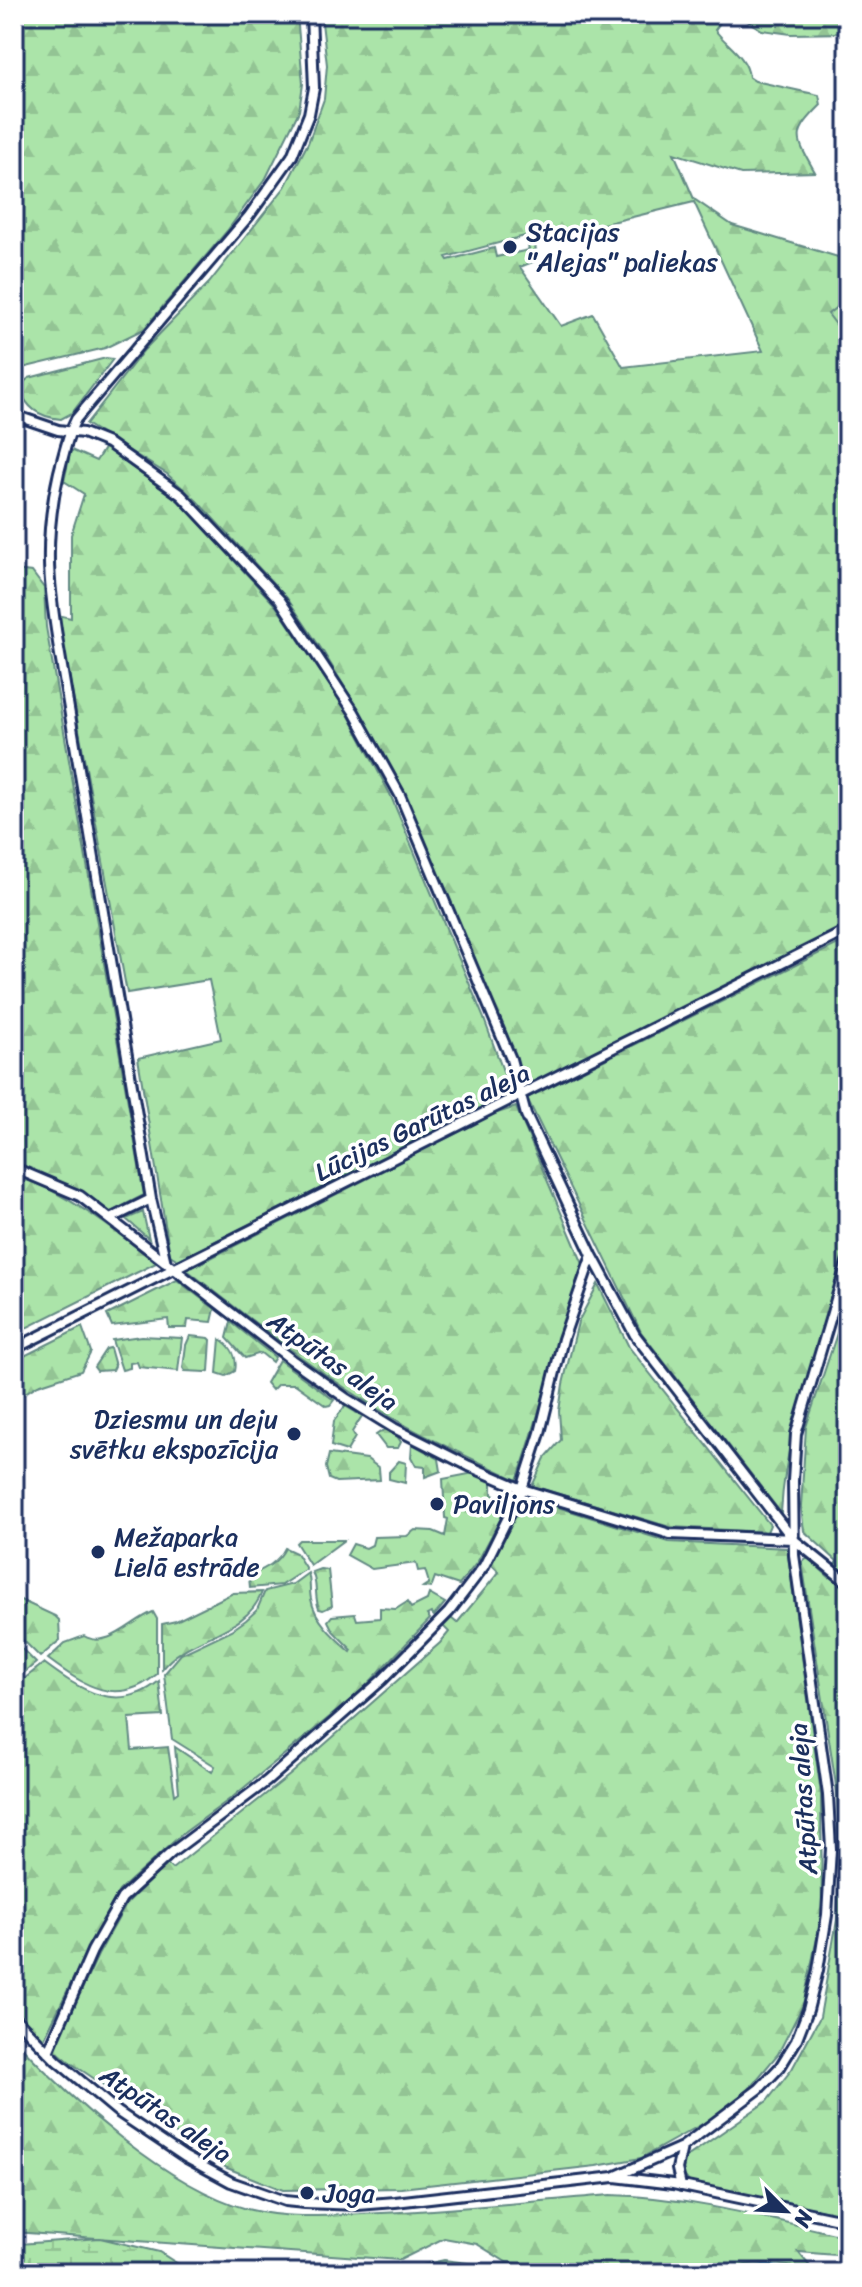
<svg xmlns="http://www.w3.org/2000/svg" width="862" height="2287" font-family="Sriracha,sans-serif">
<defs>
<pattern id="forest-firs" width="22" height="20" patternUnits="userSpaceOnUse" patternTransform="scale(2)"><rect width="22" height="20" fill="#abe4a9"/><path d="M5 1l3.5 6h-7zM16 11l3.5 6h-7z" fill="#93c494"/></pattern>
<pattern id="wetland-marsh" width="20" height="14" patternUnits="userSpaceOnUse" patternTransform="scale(2)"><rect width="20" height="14" fill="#abe4a9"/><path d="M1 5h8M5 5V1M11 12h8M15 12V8" fill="none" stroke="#93c494"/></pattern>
</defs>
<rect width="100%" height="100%" fill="#fff"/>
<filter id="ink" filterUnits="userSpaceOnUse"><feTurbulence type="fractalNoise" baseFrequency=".0125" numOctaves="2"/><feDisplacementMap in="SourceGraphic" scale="16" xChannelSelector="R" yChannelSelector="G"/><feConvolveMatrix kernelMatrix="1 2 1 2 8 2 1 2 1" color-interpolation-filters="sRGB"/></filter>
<g filter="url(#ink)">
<path fill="url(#forest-firs)" stroke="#638a84" stroke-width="2" fill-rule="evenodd" d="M14,14H297L303,84L299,111L266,178L227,231L144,329L105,348L14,370Z
M321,14H726L715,30C727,46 747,56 749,77L755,81L819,95L821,105C792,134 795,137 815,172L741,174L674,153L694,199L732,225L848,260V924L523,1087L509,1040L404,796L363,717L322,650L287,598L197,501L167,474L86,424L144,350L209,283L285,187L308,143L324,99L327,65ZM694,202L763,351L623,367L593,314L561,326L520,267L538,260L534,241ZM540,232L541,236L527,240L529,250L496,257L494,248L448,260L446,257Z
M736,14H848V33L791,34L762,30Z
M106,358L113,359L72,413L61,419C38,417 27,408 18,387L29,378Z
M105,447L180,502L276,606L346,710L390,794L483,1016L511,1093L178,1260L170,1255L138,1058L221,1039L209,980L127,993L58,615L71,618V535L84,494L64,481L71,450L96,461Z
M14,570L32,572L44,588L46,627L144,1195L109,1213L82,1192L14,1162Z
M848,939V1239C826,1331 786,1418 781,1513L641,1332L527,1098Z
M516,1107L583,1264C557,1335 543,1409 517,1480C474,1459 431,1441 391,1417C318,1374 253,1321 187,1270L494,1114Z
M14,1173C67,1194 112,1227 156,1263L14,1334Z
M143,1212L149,1239L126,1219Z
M177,1280L215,1309L212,1322L188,1320L187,1328H169L168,1319L112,1326L107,1315Z
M598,1284L629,1347L770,1525L767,1532L670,1527L532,1486L545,1458L561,1440L559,1411L563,1384L578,1322Z
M848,1300V2215L690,2183L683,2174L681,2161L767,2101L792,2069L820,2017L837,1920L840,1860L837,1792L802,1562L808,1558L829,1577L837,1561L804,1531L801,1506L806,1427Z
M231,1322L275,1357L272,1362L261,1353L245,1358L227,1338Z
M82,1327L91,1352L81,1371L38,1385L14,1400V1361Z
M141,1336L182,1338L178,1371L139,1367L137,1362L130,1363V1368L122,1370L112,1340Z
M190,1336L209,1338L211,1340L209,1371L206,1372L185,1371L183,1368L186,1345Z
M220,1339C231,1346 238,1357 235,1371L226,1376L217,1373Z
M110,1348L115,1366L113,1370L97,1371L94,1367L106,1349Z
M279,1360L334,1400L330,1405L326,1406L295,1384H278L272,1390L266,1383Z
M345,1406L362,1416L352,1432L355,1437L347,1451L331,1446L334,1421Z
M385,1429L397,1436L401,1442L398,1448H386L376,1435Z
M412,1444L439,1459L441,1471L425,1477V1467L416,1466L411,1457Z
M329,1454L367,1459L379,1468L380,1480L336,1482L329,1479L326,1467Z
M399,1461L406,1463L405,1483L389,1479V1472Z
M474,1473L492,1482V1494L507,1507L478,1561L459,1585L435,1577L431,1588L423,1587L429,1583L425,1570L418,1571L416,1563L372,1569L347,1555L353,1544L366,1548L372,1545L374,1537L407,1536L415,1530L433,1531L445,1536L448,1519L445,1518L443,1479Z
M526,1497L669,1542L787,1548L821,1793L822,1914L803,2005L778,2054L749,2089L713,2118L641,2158L596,2166L401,2188L283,2190L227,2168L71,2063L54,2049L98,1955L127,1903L167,1864L172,1869L291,1774L440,1643L449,1632L443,1626L451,1618L457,1623L499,1572L491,1564Z
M299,1540H344L310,1565L296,1543Z
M285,1548L296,1553L306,1569L281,1585L250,1588L249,1576C264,1569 278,1563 285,1548Z
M320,1569L328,1570L332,1606L323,1610L319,1609C314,1596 318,1583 312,1572Z
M308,1573C311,1582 309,1590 311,1599C315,1621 335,1638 351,1652L352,1650L333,1631L328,1621L332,1616L355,1614L357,1620L380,1618V1608L396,1609L407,1602L411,1608L427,1600L429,1594L445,1603L434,1616L431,1613L427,1615L430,1619L360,1692L234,1796L181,1835L119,1891L88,1948L43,2041L14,2007V1687L44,1663C80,1690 118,1715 159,1681L163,1716L129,1718L132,1750L168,1747L175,1795L179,1792L175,1747L212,1772L215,1766L172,1739L164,1674L181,1654L232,1630L246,1620L257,1610L265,1591L293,1584Z
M262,1592C246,1636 187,1635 162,1669V1624L176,1621L233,1593Z
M14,1597L55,1616L59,1620L60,1640L40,1657L14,1631Z
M153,1612L157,1619V1674C118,1708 84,1686 48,1659L65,1643L84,1636C108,1650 132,1620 153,1612Z
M14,1641L36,1663L14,1681Z
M14,2039C71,2100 166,2186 247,2209C285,2219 324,2216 362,2214C445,2211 528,2202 610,2195C691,2197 769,2219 848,2237V2256L798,2252L813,2270C786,2266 750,2256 726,2273H596L506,2262L477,2244L444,2238L400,2260L14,2232Z"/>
<path fill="url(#wetland-marsh)" stroke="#638a84" stroke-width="2" d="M100,2238L159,2252L178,2264L224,2273H14V2254L19,2244Z
M444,2260L475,2264H508L542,2273H309L364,2267L396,2271Z"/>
<path fill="#abe4a9" stroke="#638a84" stroke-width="2" d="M848,298V332L844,335L828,314Z"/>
<path fill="#88d2e8" stroke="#5c91b1" stroke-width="2" d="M767,2264L786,2270L823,2273H733Z"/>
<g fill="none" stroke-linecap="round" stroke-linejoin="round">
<g stroke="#1b2f5e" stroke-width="14">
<path id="street" d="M14,415L58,430L83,433L108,443L181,495L280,600L354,712L400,795L511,1059L526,1115L592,1255L635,1335L793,1539L848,1583
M14,1168L80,1196L292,1360L347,1399L394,1428L469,1466L522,1489L670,1534L793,1539
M110,1219L151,1199
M166,1263L151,1199L61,661C49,590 42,545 59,472C64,454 67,436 76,419L249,216L292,156L309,114L314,88L311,14
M14,1349L848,930
M14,2017L57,2061L118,2112L185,2157L231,2182L285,2201L305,2203L358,2205L395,2202L614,2177L682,2147L759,2089L780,2067L796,2041L808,2010L818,1970L827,1915L831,1849L828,1795L794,1555L793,1481L796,1434L848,1259
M48,2052L92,1951L122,1898L171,1853L267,1781L382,1680L449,1612L484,1566L522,1489L540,1433L563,1339L592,1255
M615,2177L673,2184L848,2221
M681,2186L677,2169L682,2147"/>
</g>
<use href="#street" stroke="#fff" stroke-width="8"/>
</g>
</g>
<g fill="#1b2f5e" stroke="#fff" stroke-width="3">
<circle cx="510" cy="247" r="8"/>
<circle cx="294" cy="1434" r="8"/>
<circle cx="437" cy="1504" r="8"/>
<circle cx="98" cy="1552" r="8"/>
<circle cx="307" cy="2193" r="8"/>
</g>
<g text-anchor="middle" stroke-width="7" stroke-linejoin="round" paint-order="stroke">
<g font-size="26" fill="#1b2f5e" stroke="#fff" text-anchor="start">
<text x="526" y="241">Stacijas<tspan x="526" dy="30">"Alejas" paliekas</tspan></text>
<text x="278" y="1428" text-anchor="end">Dziesmu un deju<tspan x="278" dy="30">svētku ekspozīcija</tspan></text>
<text x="453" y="1513">Paviljons</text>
<text x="114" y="1546">Mežaparka<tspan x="114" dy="30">Lielā estrāde</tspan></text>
<text x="323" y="2202">Joga</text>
</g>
<g font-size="26" fill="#1b2f5e" stroke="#fff">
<text transform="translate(422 1122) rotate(-26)" y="9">Lūcijas Garūtas aleja</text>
<text transform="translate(333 1361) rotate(35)" y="9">Atpūtas aleja</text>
<text transform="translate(803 1799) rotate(-94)" y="9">Atpūtas aleja</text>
<text transform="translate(166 2114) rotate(34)" y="9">Atpūtas aleja</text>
</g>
</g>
<rect width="862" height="2287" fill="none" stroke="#fff" stroke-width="48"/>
<rect x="24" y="24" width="814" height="2239" fill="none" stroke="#1b2f5e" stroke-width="3" filter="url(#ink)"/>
<g transform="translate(786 2211) rotate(114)" stroke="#ffffff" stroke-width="6" paint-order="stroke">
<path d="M0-6L14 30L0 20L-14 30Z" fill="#1b2f5e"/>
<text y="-12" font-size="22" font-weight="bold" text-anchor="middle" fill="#1b2f5e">N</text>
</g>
</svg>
